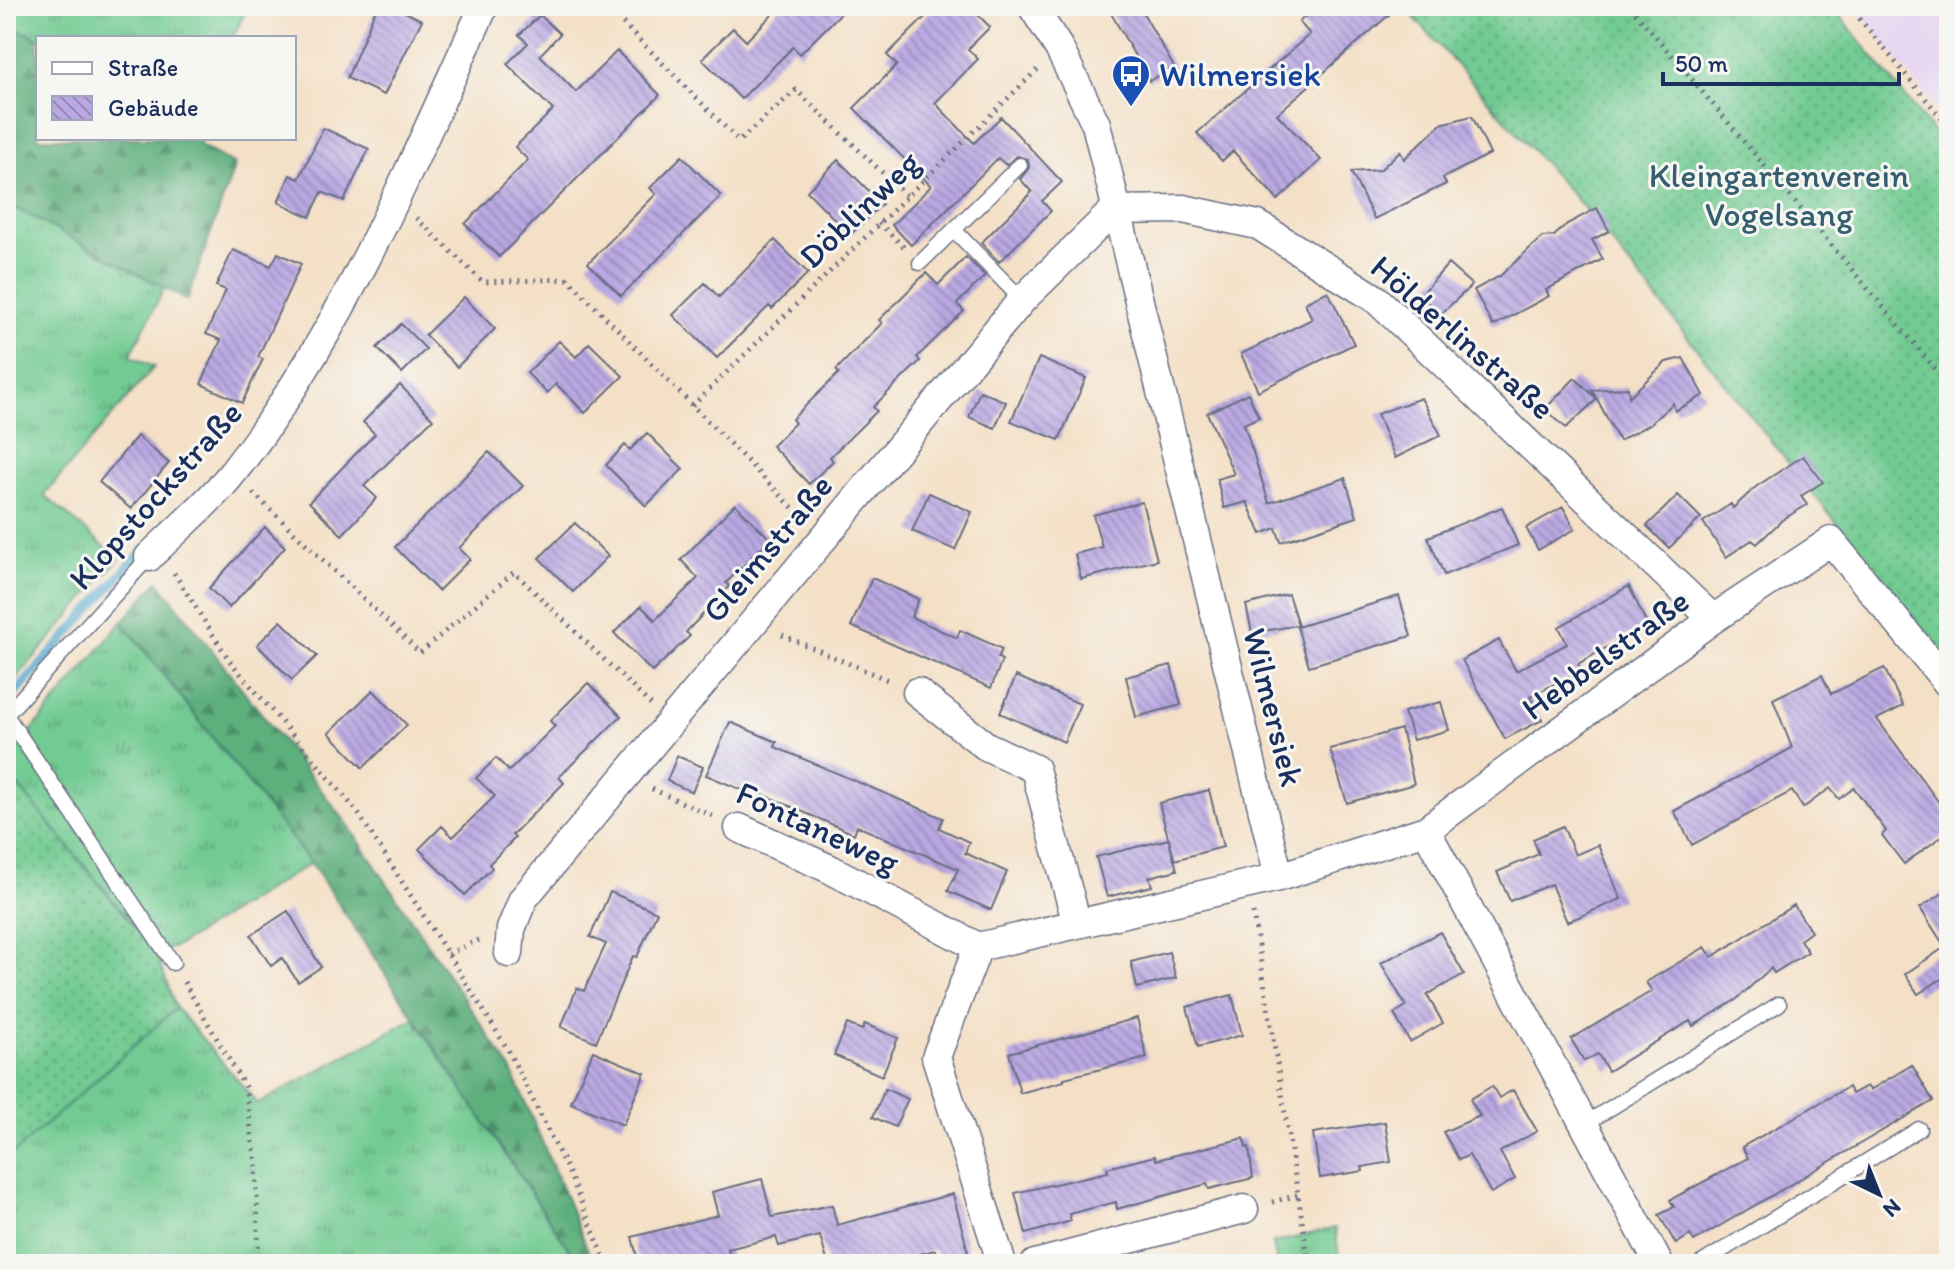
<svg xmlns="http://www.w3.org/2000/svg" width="1955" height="1270" font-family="Itim,sans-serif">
<defs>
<pattern id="grass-tufts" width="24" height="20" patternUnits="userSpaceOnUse" patternTransform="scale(2)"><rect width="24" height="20" fill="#72cb92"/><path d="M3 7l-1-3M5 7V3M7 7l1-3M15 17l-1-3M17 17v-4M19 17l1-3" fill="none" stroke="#5da57a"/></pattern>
<pattern id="forest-firs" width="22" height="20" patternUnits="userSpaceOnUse" patternTransform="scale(2)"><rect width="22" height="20" fill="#5daf7c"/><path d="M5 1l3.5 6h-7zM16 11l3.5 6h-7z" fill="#4c8f69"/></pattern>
<pattern id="garden-dots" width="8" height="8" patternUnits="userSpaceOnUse" patternTransform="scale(2)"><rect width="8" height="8" fill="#72cb92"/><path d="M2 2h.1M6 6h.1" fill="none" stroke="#5da57a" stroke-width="1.8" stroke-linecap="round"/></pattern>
<pattern id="building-back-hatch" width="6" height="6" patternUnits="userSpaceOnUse" patternTransform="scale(2)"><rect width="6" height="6" fill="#baa8e2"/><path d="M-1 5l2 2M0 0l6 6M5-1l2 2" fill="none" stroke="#9689ba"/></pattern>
</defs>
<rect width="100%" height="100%" fill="#f6f6f2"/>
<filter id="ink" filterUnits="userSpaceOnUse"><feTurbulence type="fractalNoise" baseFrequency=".0125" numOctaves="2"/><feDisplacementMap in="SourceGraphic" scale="16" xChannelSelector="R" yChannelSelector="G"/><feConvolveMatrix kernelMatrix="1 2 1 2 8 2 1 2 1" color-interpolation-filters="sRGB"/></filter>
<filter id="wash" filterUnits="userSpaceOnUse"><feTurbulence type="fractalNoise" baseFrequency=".006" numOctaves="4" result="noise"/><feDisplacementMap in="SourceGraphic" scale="32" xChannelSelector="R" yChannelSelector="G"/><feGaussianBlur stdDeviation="1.8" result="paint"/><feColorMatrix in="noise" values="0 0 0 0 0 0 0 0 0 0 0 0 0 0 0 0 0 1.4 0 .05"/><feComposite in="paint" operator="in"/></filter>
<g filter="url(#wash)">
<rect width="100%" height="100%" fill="#f4e0c6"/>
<path fill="#e5d3f1" d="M1855,6H1949V125Z"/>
<path fill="url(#grass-tufts)" stroke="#467d78" stroke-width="2" d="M6,6H248L233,38H38L6,25Z
M6,203L165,287L130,356L154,367L44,495L119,559L6,690Z
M122,622L311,863L179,945L156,953L6,771V761Z
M176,1008L258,1104L414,1018L579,1264H6V1160Z
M1335,1228L1340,1264H1277L1273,1243Z"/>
<path fill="url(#forest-firs)" stroke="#3c6f6d" stroke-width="2" d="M6,25L38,38V138H200V145L235,165L187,300L6,203Z
M158,581L349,826L512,1071L594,1264H579L311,863L122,622Z"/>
<path fill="url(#garden-dots)" stroke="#467d78" stroke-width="2" d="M1404,6H1832L1949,151V651L1943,656L1585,209Z
M6,771L156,953L176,1008L6,1160Z"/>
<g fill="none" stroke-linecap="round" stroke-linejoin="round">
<path stroke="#4ea5ca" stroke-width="9" d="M6,704L142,551"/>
</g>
<g id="blocks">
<path fill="url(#building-back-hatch)" d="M377,6H392L422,20L384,95L347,78Z
M781,6H848L800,54L793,47L741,99L702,59L733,28L746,41Z
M936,6H969L990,27L968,49L978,59L935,103L974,143L1001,117L1062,182L1042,201L1051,211L999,262L981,243L1032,192L1020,179L1029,168L1028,159L1017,156L1006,165L998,158L911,245L892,225L931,186L854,108L897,65L887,55Z
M1107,6H1139L1174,67L1149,81Z
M1317,6H1399L1277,114L1321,160L1278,200L1233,151L1222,161L1197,133L1310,34L1299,22Z
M540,15L560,34L540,55L576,92L617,51L660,95L499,257L465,224L528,160L515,147L553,110L507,64L528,43L519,35Z
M1472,116L1490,154L1443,178L1446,184L1374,219L1351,172L1380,170L1400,151L1404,159L1441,124Z
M323,128L369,149L344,201L322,192L310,217L278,202L290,175L299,179Z
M682,156L721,196L621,296L588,263L656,194L650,188Z
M838,160L882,204L850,235L807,191Z
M1597,208L1609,231L1592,240L1603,259L1546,290L1549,296L1493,326L1474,290L1500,276L1542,237L1554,236L1567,224Z
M775,240L808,273L772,309L769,306L717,358L673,315L705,283L719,297Z
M233,250L271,266L278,253L301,264L258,357L263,359L242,403L201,384L221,340L206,334L226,290L216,286Z
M966,257L985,276L957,304L964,311L917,357L920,361L873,407L877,411L830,457L833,461L809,484L772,446L795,423L792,419L839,373L836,370L882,323L879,320L926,273L938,285Z
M1448,264L1472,285L1441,314L1420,296Z
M1328,291L1354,344L1258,391L1241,354L1312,319L1305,303Z
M464,297L495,329L457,367L425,335Z
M401,324L426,349L402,373L377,348Z
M559,341L576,357L589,343L623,376L585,413L556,384L547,393L527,373Z
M1039,358L1086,378L1059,440L1011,421Z
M1683,358L1704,395L1675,411L1673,403L1650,424L1619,441L1597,399L1566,428L1545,409L1575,378L1596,398L1592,390L1628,388L1629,397L1666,362Z
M400,385L433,419L364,486L377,498L342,535L309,502L375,434L363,422Z
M980,391L1006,402L995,428L969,417Z
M1248,393L1259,417L1244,424L1269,503L1345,478L1357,517L1281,542L1276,528L1261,534L1247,502L1224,508L1217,479L1234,474L1207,413Z
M1421,398L1441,435L1395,458L1377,414Z
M647,433L683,469L646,506L606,465L625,445L630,450Z
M137,436L169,463L131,509L99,482Z
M489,452L523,486L459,548L470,559L438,591L395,547Z
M1803,456L1823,482L1801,496L1807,505L1782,520L1757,544L1752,540L1726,557L1703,522L1731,504L1733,508L1757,486Z
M929,493L972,512L955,550L912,531Z
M1678,495L1701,518L1669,548L1647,526Z
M1142,502L1157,560L1081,579L1075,554L1102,547L1093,515Z
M735,504L770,539L726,583L730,586L686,632L690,636L652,672L614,633L641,606L655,620L698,578L681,560Z
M1502,507L1518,545L1444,575L1428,537Z
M1563,507L1575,529L1538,550L1526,528Z
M575,523L608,556L573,592L539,558Z
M265,527L285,547L229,608L209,588Z
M872,578L919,599L911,617L957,638L960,630L1002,649L998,658L1002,660L991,688L851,626Z
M1629,586L1647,624L1578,664L1581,670L1530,697L1542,720L1505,739L1462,660L1499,640L1516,671L1567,644L1559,627Z
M1288,594L1298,625L1252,633L1246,605Z
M1399,596L1411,636L1309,666L1297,627Z
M281,621L317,656L292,680L257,645Z
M1171,665L1181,705L1136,717L1126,677Z
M1884,668L1903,706L1877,719L1949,816V831L1904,864L1882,835L1886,831L1854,788L1839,799L1830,788L1803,808L1792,791L1692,845L1674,811L1792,748L1773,699L1822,675L1831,694Z
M1016,676L1080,704L1064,742L1000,713Z
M588,683L621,716L559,777L564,783L512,835L515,838L489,864L492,868L465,895L419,849L442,826L453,837L495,796L476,778L496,758L509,771L555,726L550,721Z
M373,690L407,725L363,768L329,733Z
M1441,702L1449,730L1413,740L1404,712Z
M730,722L777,742L775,747L943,818L939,828L969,842L965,853L1007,872L991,910L948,891L958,869L857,826L854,834L755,791L754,795L706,775Z
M1401,729L1414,784L1347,803L1330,749Z
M677,756L703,767L692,792L667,781Z
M1209,790L1223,847L1174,860L1159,803Z
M1563,826L1575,855L1598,845L1621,899L1567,922L1551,884L1510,901L1497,872L1539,854L1533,839Z
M1169,839L1177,870L1149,877L1152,886L1107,897L1096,857Z
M1949,889V974L1918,994L1905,974L1945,947L1920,908Z
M610,892L657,912L637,957L633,956L596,1042L561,1027L577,988L584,991L606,944L590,937Z
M1794,905L1811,932L1800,940L1808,952L1774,973L1771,968L1737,999L1693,1026L1690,1021L1608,1071L1598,1054L1584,1061L1571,1039L1652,991L1646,982L1705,947L1712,957Z
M288,911L321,967L298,982L282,958L271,966L251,935Z
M1440,932L1464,974L1427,995L1443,1023L1410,1042L1394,1014L1406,1006L1381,963Z
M1169,952L1176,978L1137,988L1131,962Z
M1232,995L1242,1035L1198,1047L1187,1007Z
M1137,1018L1147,1058L1064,1078V1081L1020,1093L1009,1053Z
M847,1024L862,1030L865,1024L898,1038L882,1076L834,1055Z
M593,1051L645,1073L623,1125L571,1103Z
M1912,1065L1933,1101L1694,1241L1690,1235L1676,1244L1659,1215L1674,1207L1670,1200L1748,1158L1742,1147L1848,1087L1852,1094L1867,1086L1870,1090Z
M1492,1086L1499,1098L1513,1090L1537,1131L1500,1152L1515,1179L1491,1193L1469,1155L1459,1160L1443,1132L1480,1116L1470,1099Z
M885,1089L908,1099L895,1127L873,1117Z
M1385,1122L1391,1162L1362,1167L1363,1171L1320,1178L1313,1133Z
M1244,1138L1246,1148L1249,1147L1253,1178L1209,1189L1207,1184L1117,1209L1116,1202L1069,1214L1071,1221L1026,1234L1015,1193L1108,1172L1107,1168L1155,1156L1156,1160Z
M762,1179L772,1217L832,1205L837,1225L953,1194L968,1252L938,1260L935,1250L881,1264H828L820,1236L779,1246L776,1237L728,1249L730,1259L711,1264H639L632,1237L718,1215L712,1192Z"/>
</g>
</g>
<g filter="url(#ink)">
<use href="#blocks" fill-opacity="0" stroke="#676d82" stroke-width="2"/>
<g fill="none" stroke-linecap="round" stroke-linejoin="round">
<g stroke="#676d82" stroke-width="17">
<path id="lane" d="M954,230L1022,300
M920,263L1020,165
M6,715L173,963
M6,715L149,557
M1583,1125L1779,1004
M1700,1264L1919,1129"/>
</g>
<g stroke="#676d82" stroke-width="31">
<path id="street" d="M1032,6L1059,48L1096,124L1279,877
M1114,210L1183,209L1258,225L1376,299L1713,619
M149,557C177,529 210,502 234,471C344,330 410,167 484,6
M917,692L986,746L1035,769L1077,924
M739,828L830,869L978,947L1279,877L1426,830L1713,619L1831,541L1949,685
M1426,830L1659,1264
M978,947L936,1057L1002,1264
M509,953L511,929L523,899L1022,300L1114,210
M1035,1264L1244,1209"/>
</g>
<path stroke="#676d82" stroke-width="5" stroke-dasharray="2 6" stroke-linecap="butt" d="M606,6L739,141L796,90L907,196
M1630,6L1949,385
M1849,6L1949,127
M416,218L483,282L568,279L804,519
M879,223L905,248
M692,406L1039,68
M253,493L420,653L514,572L651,705
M174,573L229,660L356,810L464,979L508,1050L569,1173L607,1264
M782,635L890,681
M652,789L712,816
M1253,913L1309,1264
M448,954L483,938
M184,982L245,1087L256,1164L259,1264
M1272,1202L1298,1195"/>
<use href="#lane" stroke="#fff" stroke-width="14"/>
<use href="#street" stroke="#fff" stroke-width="28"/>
</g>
</g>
<defs>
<g id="bus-pin" transform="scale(2)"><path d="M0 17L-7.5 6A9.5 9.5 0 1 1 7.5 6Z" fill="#1a4fb4" stroke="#f6f6f2"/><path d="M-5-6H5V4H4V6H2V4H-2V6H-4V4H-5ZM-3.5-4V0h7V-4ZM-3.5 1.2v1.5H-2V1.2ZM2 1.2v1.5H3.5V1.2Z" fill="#fff"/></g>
</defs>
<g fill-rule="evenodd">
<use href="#bus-pin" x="1131" y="74"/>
</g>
<g text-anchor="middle" stroke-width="6" stroke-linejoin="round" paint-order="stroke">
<g font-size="34" fill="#164399" stroke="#f6f6f2" text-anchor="start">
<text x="1159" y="86">Wilmersiek</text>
</g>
<g font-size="34" fill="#355e6e" stroke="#f6f6f2">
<text x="1779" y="187">Kleingartenverein<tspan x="1779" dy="39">Vogelsang</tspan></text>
</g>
<g font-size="34" fill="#1b2f5e" stroke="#f6f6f2">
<text transform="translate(859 209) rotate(-44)" y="12">Döblinweg</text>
<text transform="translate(1463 337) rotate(41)" y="12">Hölderlinstraße</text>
<text transform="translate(155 495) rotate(-48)" y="12">Klopstockstraße</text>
<text transform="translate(767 548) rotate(-50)" y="12">Gleimstraße</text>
<text transform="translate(1605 654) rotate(-36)" y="12">Hebbelstraße</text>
<text transform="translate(1274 707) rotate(76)" y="12">Wilmersiek</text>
<text transform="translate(818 827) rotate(25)" y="12">Fontaneweg</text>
</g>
</g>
<rect width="1955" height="1270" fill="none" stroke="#f6f6f2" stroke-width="32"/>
<rect x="36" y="36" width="260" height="104" fill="#f6f6f2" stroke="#9ea6b7" stroke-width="2"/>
<rect x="52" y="62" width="40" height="12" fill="#ffffff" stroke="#9ea6b7" stroke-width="2"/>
<text x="108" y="76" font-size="24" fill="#1b2f5e">Straße</text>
<rect x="52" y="96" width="40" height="24" fill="url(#building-back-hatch)" stroke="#9ea6b7" stroke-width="2"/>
<text x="108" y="116" font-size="24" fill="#1b2f5e">Gebäude</text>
<g transform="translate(1879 1194) rotate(137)" stroke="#f6f6f2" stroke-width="6" paint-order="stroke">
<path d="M0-6L14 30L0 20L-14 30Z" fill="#1b2f5e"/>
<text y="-12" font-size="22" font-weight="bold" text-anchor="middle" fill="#1b2f5e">N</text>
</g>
<path d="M1663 72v12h236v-12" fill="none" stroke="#1b2f5e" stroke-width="4"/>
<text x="1675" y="72" font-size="24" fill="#1b2f5e" stroke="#f6f6f2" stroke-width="6" paint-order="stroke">50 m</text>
</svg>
